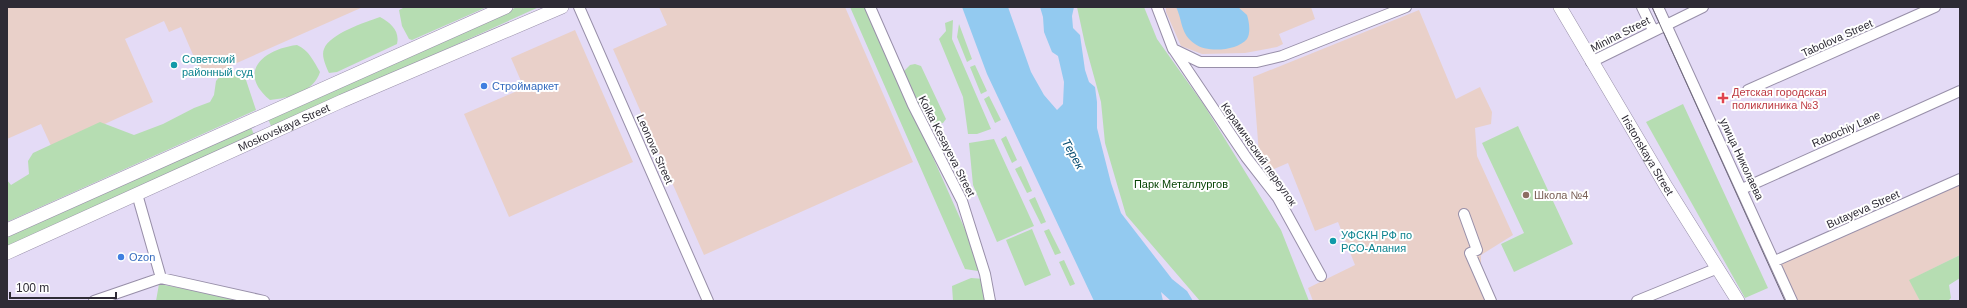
<svg xmlns="http://www.w3.org/2000/svg" width="1967" height="308" font-family="Helvetica,sans-serif">
<rect width="100%" height="100%" fill="#e4dbf6"/>
<path fill="#e9d0c9" d="M7,7H363L203,78L181,27L169,32L164,21L125,39L153,102L52,148L41,124L7,139Z
M659,7H845L913,162L704,255L613,49L667,25Z
M1166,7H1311L1315,19L1279,34L1283,44L1277,47L1245,53L1202,54L1181,46L1166,12Z
M1419,10L1456,99L1480,87L1492,112L1491,124L1475,128L1477,156L1513,235L1481,255V270L1488,301H1313L1308,288L1355,265L1338,222L1315,231L1288,163L1267,172L1259,154L1253,77Z
M575,30L633,162L509,217L464,114L524,88L511,58Z
M1960,182V255L1910,280L1920,301H1797L1780,263Z"/>
<path fill="#b6ddb2" d="M405,7H487L412,40L409,39L402,26L399,10Z
M517,7H539L272,128L268,119Z
M850,7H866L984,272L965,269Z
M1077,7H1144L1157,39L1204,105L1281,230L1309,301H1200L1126,215L1105,143L1101,102L1085,44Z
M380,17C391,23 400,31 397,44L337,72L329,73C326,66 321,56 324,49C329,34 366,22 380,17Z
M953,20L952,39L991,129L977,134H968L963,97L939,39L946,31L945,23Z
M959,24L972,59L967,62L957,37Z
M297,45C309,50 314,62 320,72C314,92 289,98 270,100C236,72 264,49 297,45Z
M915,64L921,66L946,119L943,123L937,125C919,114 912,90 904,71L910,65Z
M975,65L987,91L981,94L970,67Z
M229,72H239L245,77L256,110L7,222V180L11,185L29,174L28,161L33,153L100,122L134,135L163,124L194,108L210,102L214,95L216,81L221,75Z
M989,96L1001,120L995,123L984,99Z
M1683,104L1768,288L1745,298L1646,122Z
M250,125L255,137L7,248V234Z
M1518,126L1573,244L1514,272L1501,244L1524,233L1482,143Z
M1006,136L1017,160L1012,163L1001,139Z
M994,139L1034,226L997,242L973,185L969,143Z
M1021,166L1032,191L1027,193L1015,169Z
M1035,197L1046,222L1041,224L1029,200Z
M1032,229L1051,275L1025,286L1006,240Z
M1049,229L1061,253L1055,255L1044,231Z
M1960,255V278L1949,285L1951,298L1948,301H1920L1909,280Z
M1064,260L1075,284L1070,286L1059,262Z
M971,278L985,279L989,301H953L952,286Z
M159,284L251,301H156Z"/>
<path fill="#93caf0" d="M962,7H1008L1031,72L1044,95L1057,110L1063,104L1064,82L1058,56L1052,52L1044,32L1043,17L1040,7H1074L1072,16L1073,28L1080,35L1085,70L1089,82L1095,87L1097,102V128L1111,183L1121,213L1172,279L1187,291L1193,301H1171L1161,292L1163,301H1094L987,74Z
M1176,7H1238L1247,15C1249,21 1251,33 1247,39C1237,51 1207,53 1195,44C1180,34 1183,21 1176,7Z"/>
<g fill="none" stroke-linecap="round" stroke-linejoin="round">
<g stroke="#988fa9" stroke-width="12">
<path id="minor" d="M579,7L708,301
M870,7L913,105L962,201L985,274L990,301
M1157,7L1173,49L1200,62H1257L1282,56L1406,7
M1642,7L1653,30
M1658,7L1792,301
M1174,50L1246,157L1278,198L1321,276
M1591,62L1703,7
M1748,90L1935,7
M1742,189L1960,91
M1464,214L1477,250L1470,253L1491,301
M1775,261L1960,179
M161,278L264,301
M94,301L161,278L137,194
M1637,301L1718,268"/>
</g>
<g stroke="#988fa9" stroke-width="14">
<g id="major">
<path id="s1" d="M1560,7L1667,188L1738,301"/>
<path d="M7,230L506,7"/>
<path id="s2" d="M7,253L342,101L562,7"/>
</g>
</g>
<use href="#minor" stroke="#fff" stroke-width="10"/>
<use href="#major" stroke="#fff" stroke-width="13"/>
<path stroke="#6f6a7a" stroke-width="1" d="M1652,7L1785,301"/>
</g>
<g fill="#0f9aa8" stroke="#fff" stroke-width="1.5">
<circle cx="174" cy="65" r="4"/>
<circle cx="1333" cy="241" r="4"/>
</g>
<g fill="#3f7fe0" stroke="#fff" stroke-width="1.5">
<circle cx="484" cy="86" r="4"/>
<circle cx="121" cy="257" r="4"/>
</g>
<path fill="#e0444e" stroke="#fff" stroke-width="1.5" d="M1721 92h4v4h4v4h-4v4h-4v-4h-4v-4h4z"/>
<circle fill="#8d6e63" stroke="#fff" stroke-width="1.5" cx="1526" cy="195" r="4"/>
<g text-anchor="middle" stroke-width="4" stroke-linejoin="round" paint-order="stroke">
<g font-size="11" fill="#2e2b35" stroke="#fff">
<text transform="translate(1620 34) rotate(-27)" y="4">Minina Street</text>
<text transform="translate(1837 38) rotate(-24)" y="4">Tabolova Street</text>
<text dy="4" stroke="none"><textPath href="#s2" startOffset="304">Moskovskaya Street</textPath></text>
<text transform="translate(1846 129) rotate(-24)" y="4">Rabochiy Lane</text>
<text transform="translate(947 146) rotate(63)" y="4">Kolka Kesayeva Street</text>
<text transform="translate(655 149) rotate(66)" y="4">Leonova Street</text>
<text transform="translate(1259 154) rotate(55)" y="4">Керамический переулок</text>
<text dy="4" stroke="none"><textPath href="#s1" startOffset="172">Iristonskaya Street</textPath></text>
<text transform="translate(1742 159) rotate(65)" y="4">улица Николаева</text>
<text transform="translate(1863 209) rotate(-24)" y="4">Butayeva Street</text>
</g>
<g font-size="11" fill="#0d838f" stroke="#fff" text-anchor="start">
<text x="182" y="63">Советский<tspan x="182" dy="13">районный суд</tspan></text>
<text x="1341" y="239">УФСКН РФ по<tspan x="1341" dy="13">РСО-Алания</tspan></text>
</g>
<g font-size="11" fill="#366cbe" stroke="#fff" text-anchor="start">
<text x="492" y="90">Строймаркет</text>
<text x="129" y="261">Ozon</text>
</g>
<g font-size="11" fill="#be3a42" stroke="#fff" text-anchor="start">
<text x="1732" y="96">Детская городская<tspan x="1732" dy="13">поликлиника №3</tspan></text>
</g>
<g font-size="11" fill="#074405" stroke="#fff">
<text x="1181" y="188">Парк Металлургов</text>
</g>
<g font-size="11" fill="#785e54" stroke="#fff" text-anchor="start">
<text x="1534" y="199">Школа №4</text>
</g>
<g font-size="12" font-style="italic" fill="#054c70" stroke="#fff">
<text transform="translate(1073 154) rotate(61)" y="4">Терек</text>
</g>
</g>
<rect width="1967" height="308" fill="none" stroke="#2e2b35" stroke-width="16"/>
<path d="M10 292v6h106v-6" fill="none" stroke="#2e2b35" stroke-width="2"/>
<text x="16" y="292" font-size="12" fill="#2e2b35" stroke="#ffffff" stroke-width="3" paint-order="stroke">100 m</text>
</svg>
